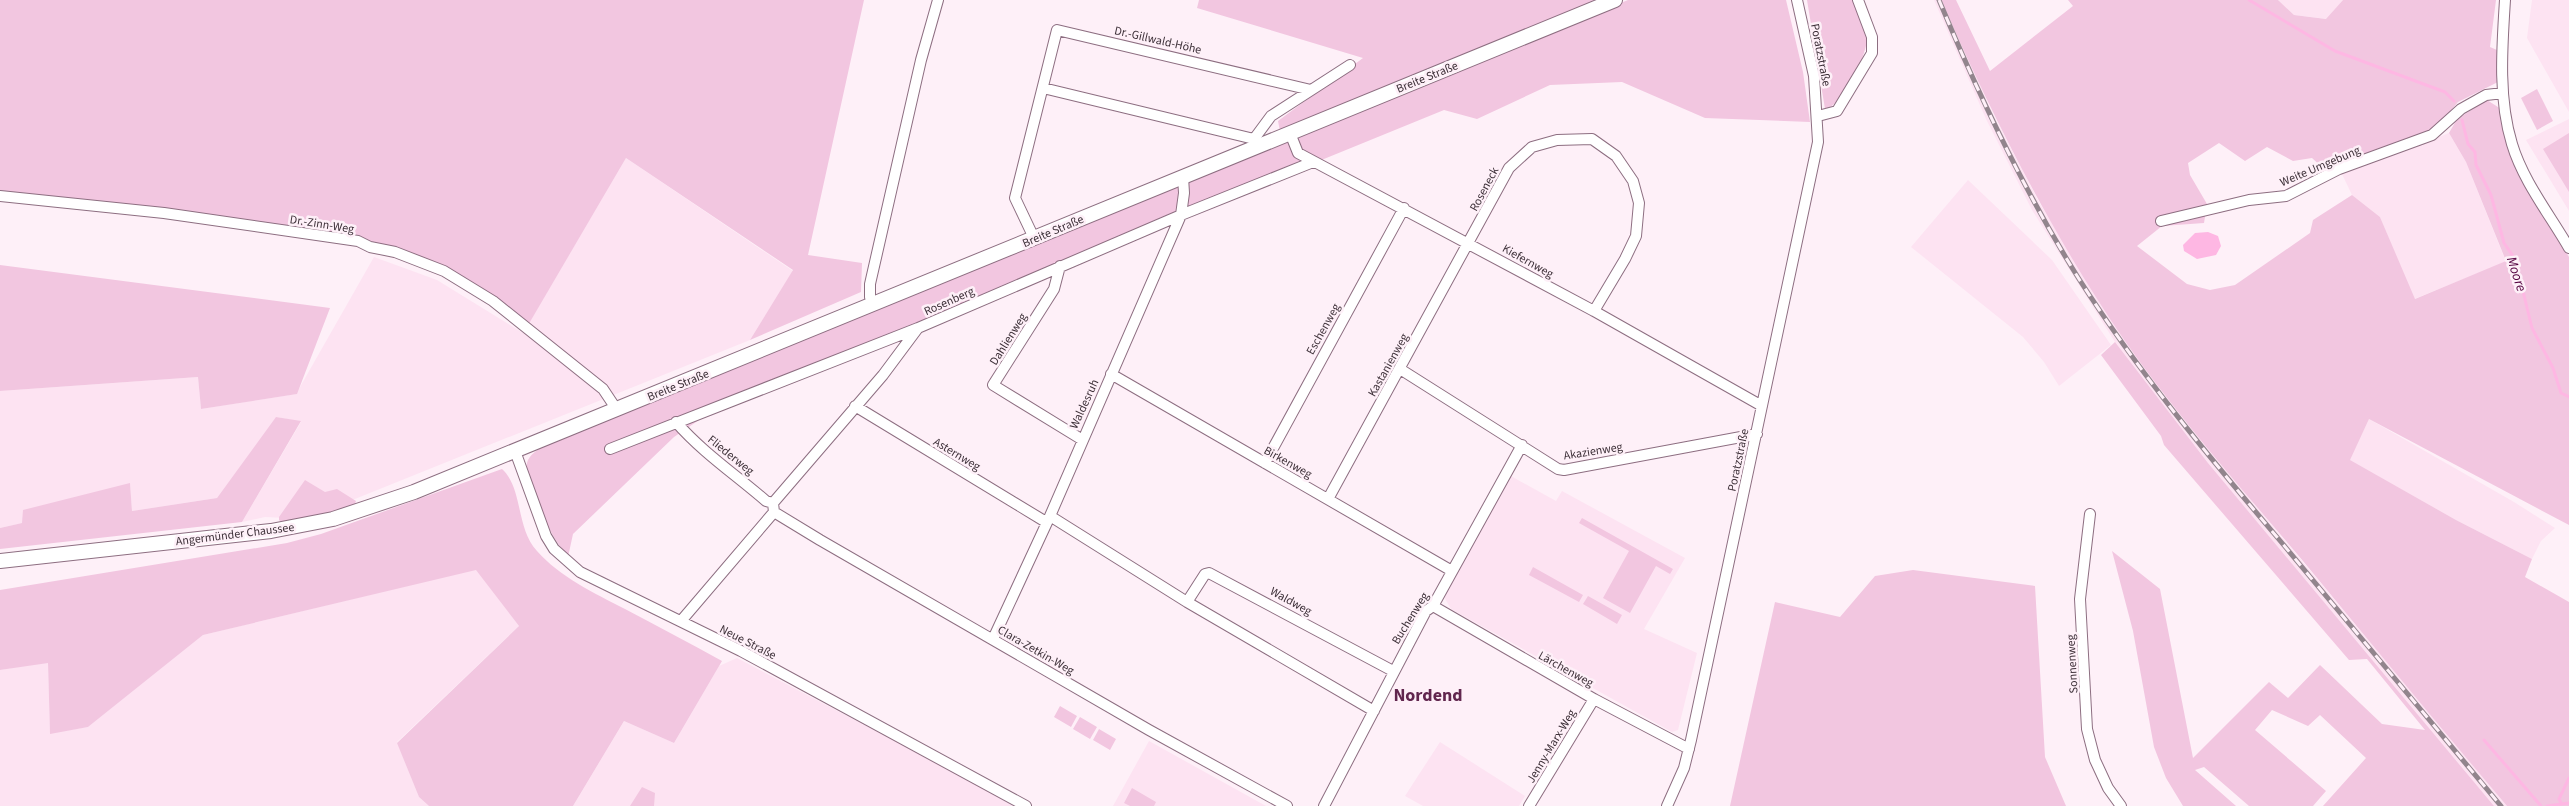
<svg xmlns="http://www.w3.org/2000/svg" width="2569" height="806" font-family="'Source Sans 3',sans-serif">
<rect width="100%" height="100%" fill="#fef0f8"/>
<path fill="#fde3f2" d="M1934,0H1941L1994,116L2040,204L2124,339L2219,462L2507,806H2494L2208,463L2115,342L2032,210L1986,119Z
M2278,0H2343L2327,19L2294,15Z
M2532,0H2569V112L2527,38Z
M2569,119V211L2526,140Z
M2449,133L2466,162L2506,262L2414,299L2380,217L2352,195L2342,174Z
M626,158L793,271L750,340L345,503L287,518L265,517L242,522L301,422L277,417L217,498L132,511L130,484L22,523L0,528V391L198,377L201,409L296,394L374,257L437,280L523,333Z
M1968,180L2052,260L2111,345L2059,386L2044,362L2023,337L1911,247Z
M2369,419L2514,502L2555,528L2541,541L2532,559L2456,520L2349,460Z
M1509,475L1556,501L1562,491L1685,558L1644,629L1697,653L1678,730L1672,732L1451,609L1444,597Z
M476,569L519,626L397,742L419,797L429,806H0V670L48,662L50,733L88,727L203,635Z
M737,658L910,749L1014,806H573L624,721L674,743L719,666Z
M1149,741L1266,806H1113Z
M1440,742L1525,796L1519,806H1423L1405,796Z"/>
<path fill="#f2c6e0" d="M0,0H864L808,255L862,263L861,292L750,340L793,270L626,158L527,327L444,271L358,241L0,196Z
M1199,0H1601L1280,131L1278,121L1363,58L1197,8Z
M1628,0H1786L1803,72L1810,122L1705,118L1622,82L1550,85L1477,119L1444,110L1172,221L702,418L674,437L573,534L568,557C555,543 519,479 528,460C532,452 542,447 549,443Z
M1807,0H1853C1858,11 1866,25 1867,37C1868,54 1842,107 1825,109Z
M1941,0H1956L1990,71L2073,6L2068,0H2278L2294,15L2326,19L2343,0H2496L2490,47L2497,50L2498,82L2458,102L2437,127L2409,141L2325,170L2312,158L2293,161L2267,147L2245,161L2219,143L2188,163L2190,175L2207,204L2204,223L2162,226L2137,246L2187,284L2210,290L2235,285L2310,233L2313,220L2352,195L2380,217L2415,299L2506,261L2466,162L2449,133L2457,119L2487,100L2501,109L2517,167L2569,257V525L2369,419L2350,460L2456,520L2532,559L2525,577L2569,602V806H2507C2438,725 2371,643 2303,561C2242,489 2179,418 2125,341C2052,235 1993,118 1941,0Z
M2537,89L2553,121L2537,130L2521,98Z
M2569,133V192L2543,149Z
M0,265L330,308L297,394L201,409L198,377L0,391Z
M2115,342L2208,463L2494,806H2323L2366,758L2320,715L2308,726L2272,710L2255,730L2326,791L2313,806H2249L2204,767L2195,770L2236,806H2183L2166,778L2154,747L2133,631L2112,551L2160,589L2193,758L2269,682L2288,698L2320,665L2382,724L2425,730L2367,659L2349,660L2164,445L2161,436L2101,355Z
M276,417L301,421L242,522L0,549V528L22,523L23,510L130,483L132,511L217,498Z
M502,469C523,488 516,529 537,551C560,577 594,593 625,609C657,626 690,643 722,661L674,743L624,721L573,806H429L419,797L397,743L519,626L476,570L203,635L88,727L50,734L48,663L0,670V590L287,543L321,534Z
M305,480L325,492L337,489L356,501L354,507L282,523L279,520V517Z
M1582,518L1673,569L1670,574L1656,566L1630,613L1603,598L1629,551L1579,523Z
M1533,567L1583,595L1579,602L1529,575Z
M1913,570L2035,586L2045,757L2066,806H1730L1775,602L1840,617L1875,576Z
M1588,596L1622,615L1617,624L1583,604Z
M1060,706L1077,716L1071,727L1054,717Z
M1080,717L1097,727L1090,739L1073,729Z
M1099,729L1116,739L1110,750L1093,740Z
M642,787L655,793L654,806H630Z
M1132,788L1156,802L1154,806H1130L1124,803Z"/>
<path fill="#feb7e3" d="M2208,232L2218,236L2221,246L2216,255L2197,259L2184,251L2183,245L2195,233Z"/>
<g fill="none" stroke-linecap="round" stroke-linejoin="round">
<path stroke="#feb7e3" stroke-width="3" d="M2249,0L2335,51L2445,92L2454,101
M2462,120L2468,144L2475,152L2476,165L2491,195L2504,243L2515,259L2532,328L2553,368L2561,393L2569,397
M2484,740L2541,806
M2561,803L2559,799L2569,778
M2547,806L2569,803"/>
<g stroke="#8d6e81" stroke-width="12">
<path id="street" d="M2505,0C2502,47 2498,99 2512,144C2523,181 2550,215 2569,248
M1043,88L1254,139L1257,146
M1818,116L1837,111L1872,53V37L1858,0
M1290,133L1298,153L1594,311L1762,406
M1254,139L1271,116L1350,65
M0,196L164,213L358,241L370,247L395,252L444,271L493,301L603,389L617,410
M2161,221L2249,200L2286,196L2339,169L2432,135L2461,109L2486,95L2503,93
M1034,238L1015,198L1057,30L1311,90
M1060,266L1054,289L993,385L1081,439
M874,305L870,297V284L921,60L938,0
M1400,369L1558,469L1564,470L1757,434
M1111,374L1452,571
M855,406L1046,522
M676,422C702,452 736,475 766,501L773,503
M610,449L918,328
M515,451L546,536L554,549L580,572L741,651L1026,806
M1265,463L1404,208
M1328,499L1509,168L1532,147L1557,140L1592,139L1616,156L1633,181L1639,203L1636,236L1625,259L1594,311
M774,512L820,540L1149,730L1287,806
M2090,514L2080,599L2087,729L2095,760L2108,788L2121,806
M1050,516L1187,602L1374,711
M1187,602L1205,574L1209,573L1393,671
M1433,606L1594,699L1689,749
M681,621L774,512L773,503L883,375L918,328L1181,215L1313,162
M993,639L1050,516L1181,215L1184,193L1183,177
M1324,806L1426,611L1433,606L1522,445
M1529,806L1594,699
M1667,806L1684,768L1691,740L1818,142L1814,76L1797,0"/>
</g>
<g stroke="#8d6e81" stroke-width="16">
<path id="secondary" d="M0,561L271,531L333,519L414,492L1615,0"/>
</g>
<use href="#street" stroke="#fff" stroke-width="10"/>
<use href="#secondary" stroke="#fff" stroke-width="14"/>
<g stroke="#92858d" stroke-width="5">
<path id="rail" d="M1939,0C1979,96 2024,191 2079,279C2139,373 2210,458 2282,543C2355,631 2428,718 2501,806"/>
</g>
<use href="#rail" stroke="#fef0f8" stroke-width="3" stroke-dasharray="9" stroke-linecap="butt"/>
</g>
<g text-anchor="middle" stroke-width="5" stroke-linejoin="round" paint-order="stroke">
<g font-size="12" fill="#3d3038" stroke="#fef0f8">
<text transform="translate(1158 40) rotate(13)" y="4">Dr.-Gillwald-Höhe</text>
<text transform="translate(1821 55) rotate(79)" y="4">Poratzstraße</text>
<text transform="translate(1427 77) rotate(-22)" y="4">Breite Straße</text>
<text transform="translate(2320 166) rotate(-23)" y="4">Weite Umgebung</text>
<text transform="translate(1484 189) rotate(-62)" y="4">Roseneck</text>
<text transform="translate(322 224) rotate(9)" y="4">Dr.-Zinn-Weg</text>
<text transform="translate(1053 231) rotate(-23)" y="4">Breite Straße</text>
<text transform="translate(1528 261) rotate(29)" y="4">Kiefernweg</text>
<text transform="translate(949 301) rotate(-24)" y="4">Rosenberg</text>
<text transform="translate(1323 329) rotate(-61)" y="4">Eschenweg</text>
<text transform="translate(1008 339) rotate(-58)" y="4">Dahlienweg</text>
<text transform="translate(1388 365) rotate(-61)" y="4">Kastanienweg</text>
<text transform="translate(678 385) rotate(-22)" y="4">Breite Straße</text>
<text transform="translate(1084 404) rotate(-65)" y="4">Waldesruh</text>
<text transform="translate(1593 451) rotate(-9)" y="4">Akazienweg</text>
<text transform="translate(957 454) rotate(31)" y="4">Asternweg</text>
<text transform="translate(731 455) rotate(39)" y="4">Fliederweg</text>
<text transform="translate(1738 460) rotate(-78)" y="4">Poratzstraße</text>
<text transform="translate(1288 462) rotate(29)" y="4">Birkenweg</text>
<text transform="translate(235 534) rotate(-7)" y="4">Angermünder Chaussee</text>
<text transform="translate(1291 601) rotate(29)" y="4">Waldweg</text>
<text transform="translate(1410 618) rotate(-58)" y="4">Buchenweg</text>
<text transform="translate(748 642) rotate(27)" y="4">Neue Straße</text>
<text transform="translate(1036 650) rotate(30)" y="4">Clara-Zetkin-Weg</text>
<text transform="translate(2072 664) rotate(-93)" y="4">Sonnenweg</text>
<text transform="translate(1566 669) rotate(29)" y="4">Lärchenweg</text>
<text transform="translate(1551 746) rotate(-59)" y="4">Jenny-Marx-Weg</text>
</g>
<g font-size="14" font-style="italic" fill="#53003f" stroke="#fef0f8">
<text transform="translate(2517 274) rotate(72)" y="5">Moore</text>
</g>
<g font-size="18" font-weight="bold" fill="#61264e" stroke="#fef0f8">
<text x="1428" y="701">Nordend</text>
</g>
</g>
</svg>
